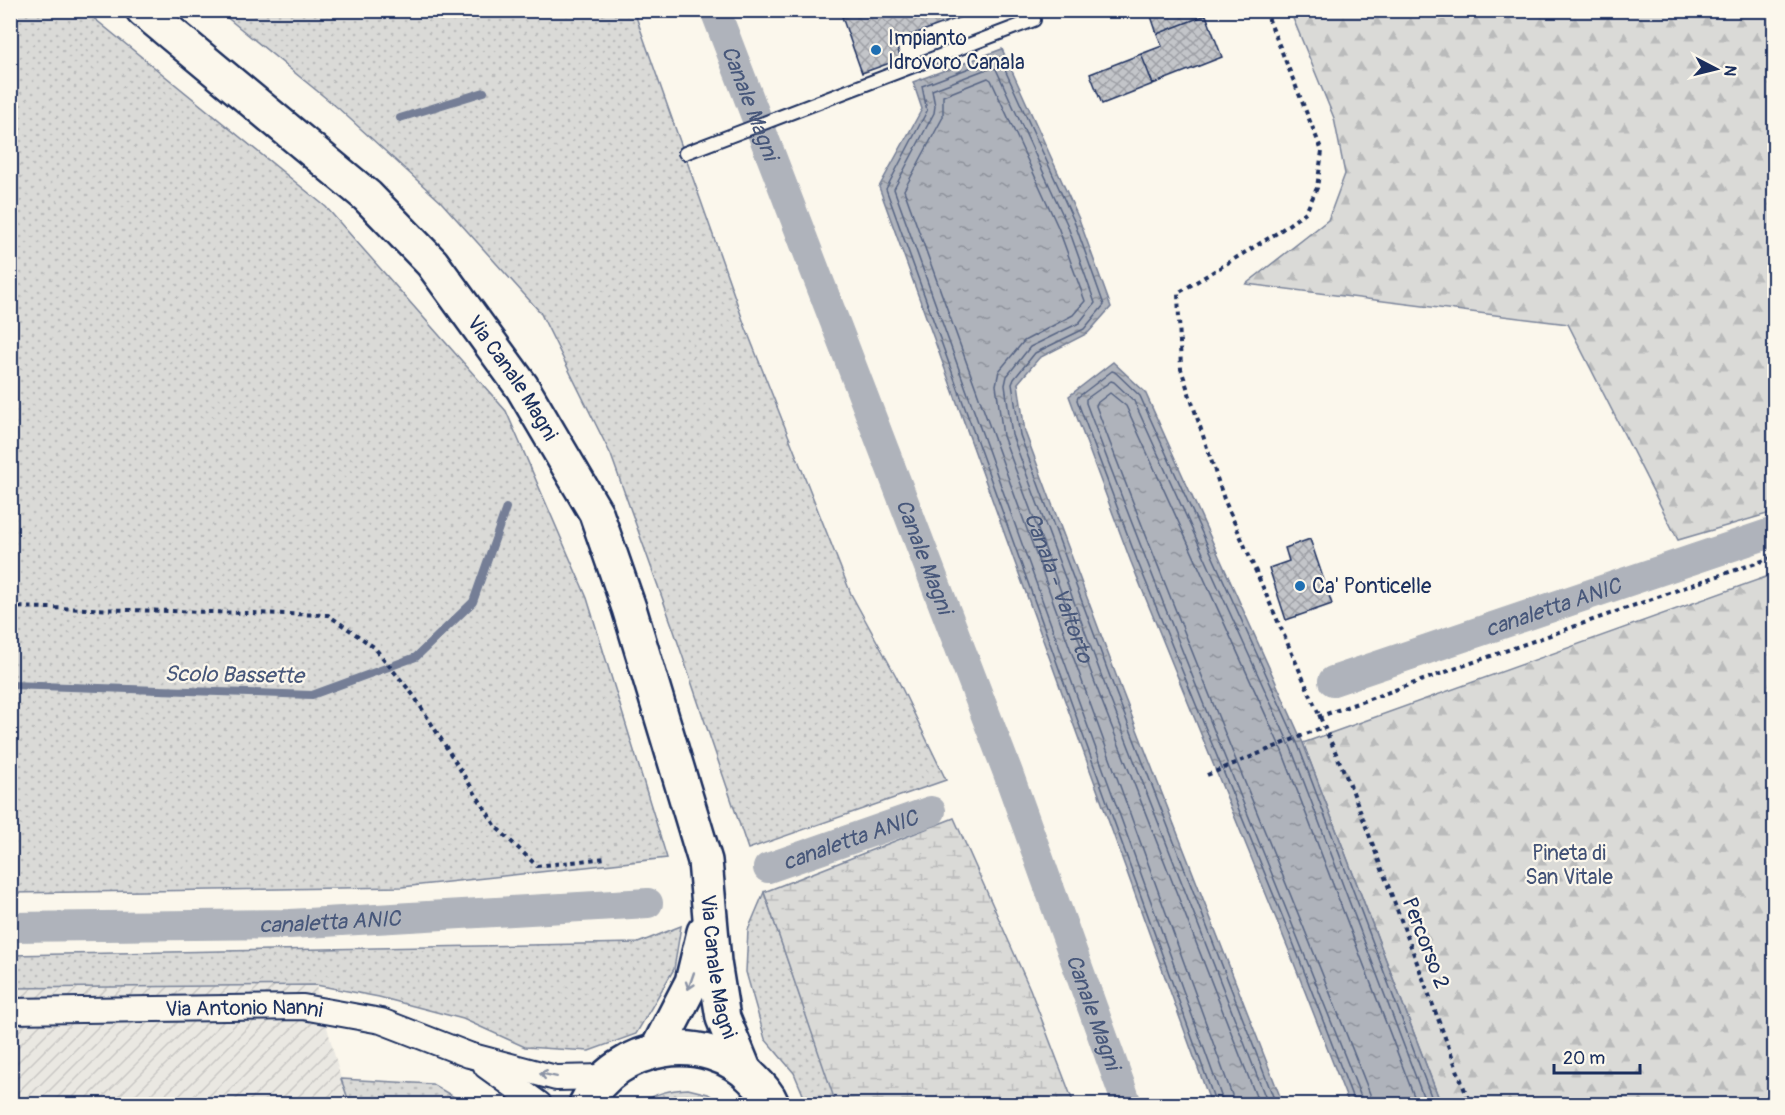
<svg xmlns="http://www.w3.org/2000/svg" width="1785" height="1115" font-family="Pangolin,sans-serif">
<defs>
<pattern id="industrial-furrows" width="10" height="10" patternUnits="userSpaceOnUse" patternTransform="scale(1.5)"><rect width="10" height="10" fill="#eae8e2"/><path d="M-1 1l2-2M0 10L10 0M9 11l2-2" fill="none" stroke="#c8c7c4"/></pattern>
<pattern id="grass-dots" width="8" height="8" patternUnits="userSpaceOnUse" patternTransform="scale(1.5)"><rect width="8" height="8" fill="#dadad7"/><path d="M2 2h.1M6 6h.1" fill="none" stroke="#babbbb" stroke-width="1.8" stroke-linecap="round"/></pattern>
<pattern id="forest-firs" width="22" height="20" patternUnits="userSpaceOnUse" patternTransform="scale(1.5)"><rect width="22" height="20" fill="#dadad7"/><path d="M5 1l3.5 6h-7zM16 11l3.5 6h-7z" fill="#babbbb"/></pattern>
<pattern id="wetland-marsh" width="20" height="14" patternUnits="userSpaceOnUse" patternTransform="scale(1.5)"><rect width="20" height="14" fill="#dadad7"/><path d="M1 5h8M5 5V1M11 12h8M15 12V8" fill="none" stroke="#babbbb"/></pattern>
<pattern id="water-ripples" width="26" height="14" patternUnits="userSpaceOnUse" patternTransform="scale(1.5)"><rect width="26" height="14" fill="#afb3bb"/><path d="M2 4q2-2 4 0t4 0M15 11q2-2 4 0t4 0" fill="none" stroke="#8e929b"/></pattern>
<pattern id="building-cross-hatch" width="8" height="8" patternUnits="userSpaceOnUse" patternTransform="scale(1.5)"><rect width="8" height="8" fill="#c3c5c9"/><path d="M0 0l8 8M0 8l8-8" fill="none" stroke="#9ea0a6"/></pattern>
</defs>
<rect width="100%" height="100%" fill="#fbf7ec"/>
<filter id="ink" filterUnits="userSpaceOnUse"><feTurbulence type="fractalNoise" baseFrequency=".0167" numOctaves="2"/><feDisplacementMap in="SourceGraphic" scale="12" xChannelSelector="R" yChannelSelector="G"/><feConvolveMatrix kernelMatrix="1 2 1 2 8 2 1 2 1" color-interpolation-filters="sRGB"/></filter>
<g filter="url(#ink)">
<path fill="url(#industrial-furrows)" d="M306,949L341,1079L350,1104H11L10,955Z"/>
<path fill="url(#grass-dots)" stroke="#7a849a" stroke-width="1.5" d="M10,11H85L326,207L506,411L587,598L667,858L402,887L11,893Z
M219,11H634L745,326L851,594L896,676L946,780L748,849L673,628L611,455L540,312L441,202L338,108Z
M764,892L837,1104H807L794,1073L765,1039L746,972L748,930Z
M681,926L674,969L636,1034L589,1051L525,1047L463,1019L379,997L316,985L11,988V955L638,943Z
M341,1079L432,1084L466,1104H350Z
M688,1089L708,1094L723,1104H642C655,1092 671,1090 688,1089Z"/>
<path fill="url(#forest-firs)" stroke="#7a849a" stroke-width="1.5" d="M1290,11H1774V512L1678,540L1568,324L1246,284L1328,220L1345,174L1334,118Z
M1774,574V1104H1441L1303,743Z"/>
<path fill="url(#wetland-marsh)" stroke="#7a849a" stroke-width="1.5" d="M954,818L1030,989L1074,1104H836L764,892Z"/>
<path fill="url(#water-ripples)" stroke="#747e96" stroke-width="1.5" d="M1002,49L1079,219L1111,307L1088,333L1039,358L1018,383L1025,432L1122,691L1283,1104H1211L879,187L922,109L913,82Z
M1113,362L1145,392L1303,743L1441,1104H1349L1288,948L1131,562L1069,396Z"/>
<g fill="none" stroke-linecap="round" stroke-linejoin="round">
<g stroke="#566483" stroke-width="1.5">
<path d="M1216,1104L886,189L927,111L922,86L996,58L1000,59L1074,221L1104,305L1084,329L1035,353L1014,379L1012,384L1020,435L1116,693L1276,1104"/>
<path d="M1224,1104L894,189L934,113L935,106L932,90L992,67L996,69L1067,224L1095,303L1079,323L1030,347L1007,376L1005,385L1012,435L1109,696L1268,1104"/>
<path id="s1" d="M1233,1104L1232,1095L904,190L943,117V96L988,78L991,80L1058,227L1085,301L1073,315L1024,341L999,371L996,385L1003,436L1101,699L1259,1104"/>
<path d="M1355,1104L1294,945L1137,560L1077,400L1078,397L1112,371L1115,372L1140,396L1298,745L1434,1104"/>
<path d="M1362,1104L1361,1097C1270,865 1173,636 1086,403V399L1111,381L1114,382L1134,401L1291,748L1426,1104"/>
<path d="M1371,1104L1370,1094C1280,864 1183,637 1096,406L1097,403L1110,393L1126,406L1282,751L1417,1104"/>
</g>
<path stroke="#747e96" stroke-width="8" d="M400,118L484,92
M10,685L312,695L416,657L473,602L506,508"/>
<g stroke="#afb3bb" stroke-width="30">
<path id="s2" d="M715,10L1008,773L1127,1104"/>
<path id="s3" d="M1333,681L1774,532"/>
<path id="s4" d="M768,868L931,811"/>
<path id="s5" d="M10,927L290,924L648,903"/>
</g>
</g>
<path fill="url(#building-cross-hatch)" stroke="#1b2f5e" stroke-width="1.5" d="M859,10H980L895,41L901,59L862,73L842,17Z
M1149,10H1205L1206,15L1157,34Z
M1206,15L1222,57L1153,84L1141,54L1162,46L1157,34Z
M1141,54L1153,84L1102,104L1090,74Z
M1310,539L1332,604L1286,620L1269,568L1289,561L1285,548Z"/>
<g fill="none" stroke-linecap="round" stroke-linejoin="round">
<g stroke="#1b2f5e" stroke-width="16">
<path id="lane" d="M685,153L1034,20L1031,10"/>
</g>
<g stroke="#1b2f5e" stroke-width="28">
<g id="street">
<path id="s6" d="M10,1011L303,1007L381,1021L469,1055L556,1078L606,1077"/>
<path d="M486,1066L539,1104"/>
</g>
</g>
<g stroke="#1b2f5e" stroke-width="38">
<g id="secondary">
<path id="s7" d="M143,10L367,196L432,263L522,387L596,513L629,608L705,861L714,962L723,1018L744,1069"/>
<path d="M657,1050L692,982L704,932"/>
<path d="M586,1104C616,1043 707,1029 753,1079C761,1087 768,1094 772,1104"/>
</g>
</g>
<path stroke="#1b2f5e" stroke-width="4" stroke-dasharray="4.5 4.5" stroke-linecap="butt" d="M1265,10L1322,151L1317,188L1306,212L1277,233L1178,293L1181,369L1224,499L1353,792L1470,1104
M10,607L328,615L374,647L414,696L497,828L537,866L606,858
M1318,717L1703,581L1774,557
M1207,775L1323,727"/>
<use href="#lane" stroke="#fbf7ec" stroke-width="12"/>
<use href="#street" stroke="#fbf7ec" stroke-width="24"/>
<use href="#secondary" stroke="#fbf7ec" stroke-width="33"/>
</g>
<defs><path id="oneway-shaft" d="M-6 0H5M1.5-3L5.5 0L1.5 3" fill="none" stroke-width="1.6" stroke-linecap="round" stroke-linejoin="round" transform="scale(1.5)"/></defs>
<g stroke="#8b93a5">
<use href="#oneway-shaft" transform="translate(691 981) rotate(109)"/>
<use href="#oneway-shaft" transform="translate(548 1075) rotate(-168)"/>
</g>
</g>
<g fill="#1f6fb2" stroke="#fbf7ec" stroke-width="2">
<circle cx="876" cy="50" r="6"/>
<circle cx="1300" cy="586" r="6"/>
</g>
<g text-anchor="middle" stroke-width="4.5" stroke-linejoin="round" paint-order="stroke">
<g font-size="21" fill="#1b2f5e" stroke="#fbf7ec" text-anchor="start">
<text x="888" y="45">Impianto<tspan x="888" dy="24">Idrovoro Canala</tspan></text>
<text x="1312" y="593">Ca' Ponticelle</text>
</g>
<g font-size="21" fill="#1b2f5e" stroke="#fbf7ec">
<text dy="7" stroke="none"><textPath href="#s7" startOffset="525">Via Canale Magni</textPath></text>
<text transform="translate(1426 943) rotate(69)" y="7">Percorso 2</text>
<text dy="7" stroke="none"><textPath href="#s7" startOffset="1155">Via Canale Magni</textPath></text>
<text dy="7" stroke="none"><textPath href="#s6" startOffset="234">Via Antonio Nanni</textPath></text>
</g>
<g font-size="21" fill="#415176" stroke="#fbf7ec">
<text x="1569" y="860">Pineta di<tspan x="1569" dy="24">San Vitale</tspan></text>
</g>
<g font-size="22" font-style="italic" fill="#47577a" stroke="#fbf7ec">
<text dy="8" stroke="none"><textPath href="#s2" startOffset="99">Canale Magni</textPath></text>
<text dy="8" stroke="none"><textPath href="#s2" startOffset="585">Canale Magni</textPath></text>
<text dy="8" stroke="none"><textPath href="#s1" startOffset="1708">Canala - Valtorto</textPath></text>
<text dy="8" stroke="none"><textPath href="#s3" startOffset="232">canaletta ANIC</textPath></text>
<text transform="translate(234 674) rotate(1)" y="8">Scolo Bassette</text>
<text dy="8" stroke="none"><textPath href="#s4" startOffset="87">canaletta ANIC</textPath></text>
<text dy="8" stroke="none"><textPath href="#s5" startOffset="320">canaletta ANIC</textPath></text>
<text dy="8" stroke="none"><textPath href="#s2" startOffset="1071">Canale Magni</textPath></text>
</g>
</g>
<rect width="1785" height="1115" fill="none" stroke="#fbf7ec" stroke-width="36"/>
<rect x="18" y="18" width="1749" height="1079" fill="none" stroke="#1b2f5e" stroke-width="2" filter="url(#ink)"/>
<g transform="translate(1716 69) rotate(97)" stroke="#fbf7ec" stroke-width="4.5" paint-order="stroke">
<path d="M0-4.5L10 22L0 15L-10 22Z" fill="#1b2f5e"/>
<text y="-9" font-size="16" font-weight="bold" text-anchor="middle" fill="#1b2f5e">N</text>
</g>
<path d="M1554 1064v9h86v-9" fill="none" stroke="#1b2f5e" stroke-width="3"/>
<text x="1563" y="1064" font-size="18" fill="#1b2f5e" stroke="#fbf7ec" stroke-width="4.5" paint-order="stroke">20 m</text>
</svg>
